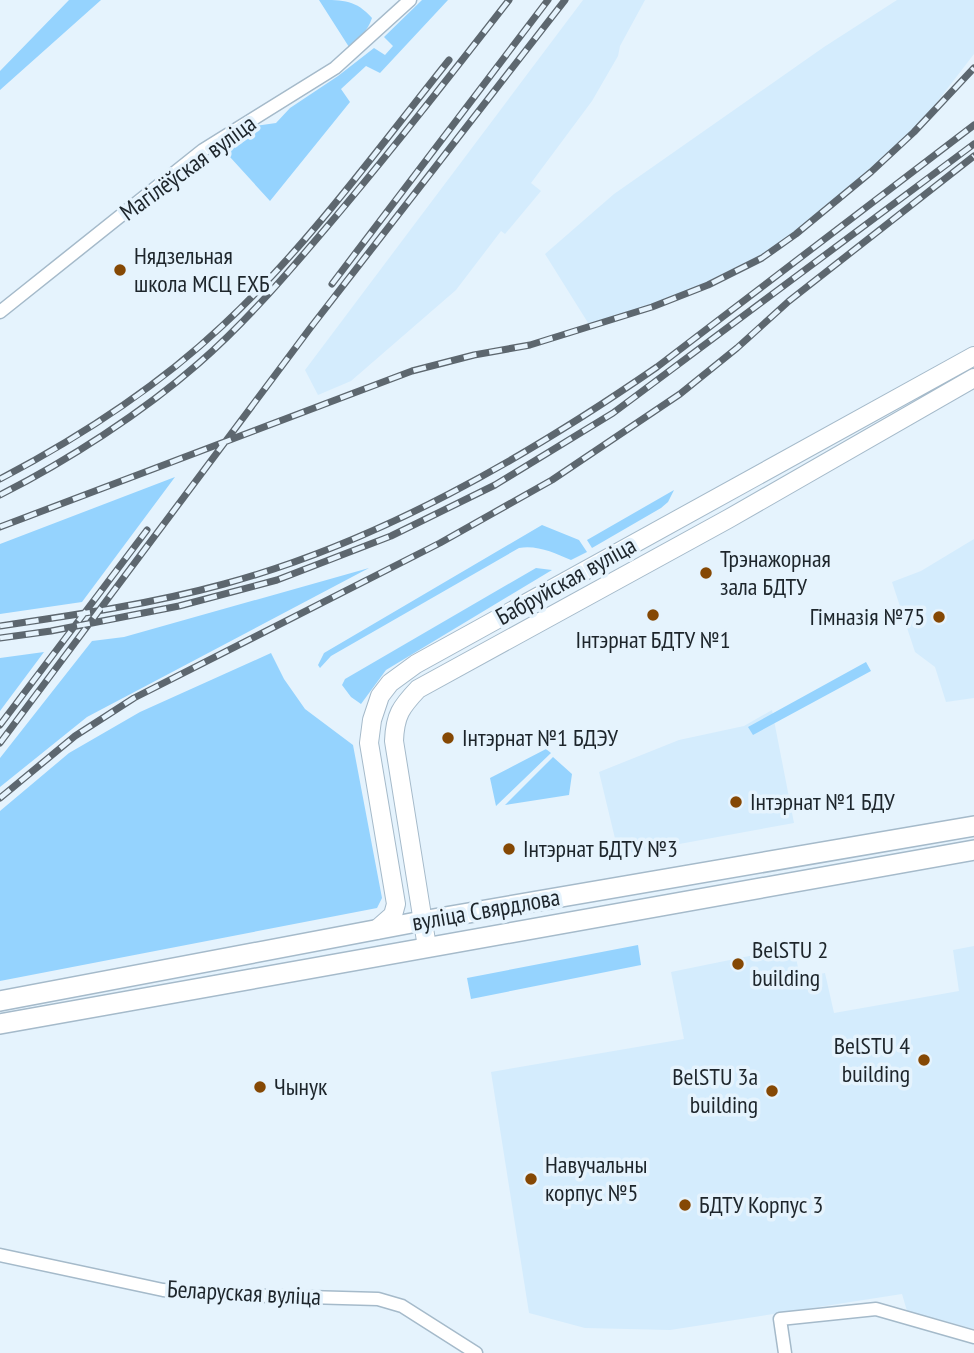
<svg xmlns="http://www.w3.org/2000/svg" width="974" height="1353" font-family="'PT Sans Narrow',sans-serif">
<rect width="100%" height="100%" fill="#e5f3fd"/>
<path fill="#d4ecfd" d="M583,0H645L620,46L618,56L592,101L531,183L541,191L505,234L501,231L456,290L351,381L318,395L305,370Z
M897,0H974V54L914,132L844,196L762,258L708,285L652,307L590,326L545,254L614,194L824,47Z
M974,539V698L946,702L935,667L915,652L892,582L921,571Z
M772,710L794,823L619,855L599,772L679,740L744,726Z
M974,946V1329L907,1311L902,1294L670,1330L585,1328L529,1313L491,1072L684,1039L671,972L794,947L800,978L825,973L834,1013L959,991L953,950Z"/>
<path fill="#95d3fe" d="M69,0H101L0,90V71Z
M319,0C344,0 356,0 372,18C368,31 359,38 349,47Z
M422,0H448L380,73L366,66L341,89L350,102L270,201L230,157L228,144L255,126L276,123L290,108L338,76L374,48L385,55L393,46L384,37Z
M175,477L82,602L0,614V544Z
M674,490L668,502L661,508L592,548L587,540Z
M542,525L579,540L587,552L571,560C554,553 538,545 519,548L331,656L320,668L318,665L324,653Z
M369,568L87,717L0,787V758L92,641L124,637Z
M536,568L552,570L386,670L361,704L351,697L342,685L345,679Z
M44,652L0,711V658Z
M271,653L284,679L305,709L353,745L382,898L377,908L0,981V811L69,753L140,712Z
M866,662L871,671L753,735L748,727Z
M546,749L551,753L496,806L490,778Z
M553,757L572,774L569,795L505,805Z
M638,945L641,965L471,999L467,978Z"/>
<g fill="none" stroke-linecap="round" stroke-linejoin="round">
<g stroke="#a5baca" stroke-width="15">
<path id="street" d="M0,312L203,150L335,68L410,0
M0,1255L163,1290L205,1294L378,1299L402,1306L476,1353
M785,1353L780,1319L876,1309L974,1337"/>
</g>
<g stroke="#a5baca" stroke-width="20">
<path id="secondary" d="M376,930L393,915L396,904L369,743L372,720L380,696L390,683L416,664L974,356
M427,947L394,741C395,715 401,707 418,689L728,519L974,378"/>
</g>
<g stroke="#a5baca" stroke-width="22">
<path id="primary" d="M0,1001L422,921L974,826
M0,1024L974,850"/>
</g>
<use href="#street" stroke="#fff" stroke-width="12"/>
<use href="#secondary" stroke="#fff" stroke-width="18"/>
<use href="#primary" stroke="#fff" stroke-width="19"/>
<g stroke="#5d676f" stroke-width="7">
<path id="rail" d="M332,284L548,0
M0,479C80,437 156,388 222,326C307,247 376,151 449,60
M0,495C67,461 142,413 199,363C246,322 286,275 326,228C389,154 449,77 509,0
M0,527L412,371L474,355L530,345L652,307L708,285L762,258L796,234L871,172L914,132L974,68
M0,626C75,615 151,604 224,584C379,542 525,458 657,367L974,125
M0,638L51,631L179,606L277,580L391,536L495,485L613,413L974,144
M0,725L147,530
M0,743L311,327L565,0
M0,798L75,736L134,698L440,543L552,480L680,394L737,348L789,301L974,156"/>
</g>
<use href="#rail" stroke="#e5f3fd" stroke-width="4.5" stroke-dasharray="13" stroke-linecap="butt"/>
</g>
<g fill="#854804" stroke="#e5f3fd" stroke-width="2.5">
<circle cx="120" cy="270" r="7"/>
<circle cx="706" cy="573" r="7"/>
<circle cx="653" cy="615" r="7"/>
<circle cx="939" cy="617" r="7"/>
<circle cx="448" cy="738" r="7"/>
<circle cx="736" cy="802" r="7"/>
<circle cx="509" cy="849" r="7"/>
<circle cx="738" cy="964" r="7"/>
<circle cx="924" cy="1060" r="7"/>
<circle cx="260" cy="1087" r="7"/>
<circle cx="772" cy="1091" r="7"/>
<circle cx="531" cy="1179" r="7"/>
<circle cx="685" cy="1205" r="7"/>
</g>
<g text-anchor="middle" stroke-width="7" stroke-linejoin="round" paint-order="stroke">
<g font-size="24" fill="#1d252b" stroke="#e5f3fd">
<text transform="translate(188 168) rotate(-36)" y="8">Магілёўская вуліца</text>
<text transform="translate(566 581) rotate(-29)" y="8">Бабруйская вуліца</text>
<text transform="translate(486 910) rotate(-10)" y="8">вуліца Свярдлова</text>
<text transform="translate(244 1293) rotate(3)" y="8">Беларуская вуліца</text>
</g>
<g font-size="24" fill="#1d252b" stroke="#e5f3fd" text-anchor="start">
<text x="134" y="264">Нядзельная<tspan x="134" dy="28">школа МСЦ ЕХБ</tspan></text>
<text x="720" y="567">Трэнажорная<tspan x="720" dy="28">зала БДТУ</tspan></text>
<text x="925" y="625" text-anchor="end">Гімназія №75</text>
<text x="653" y="648" text-anchor="middle">Інтэрнат БДТУ №1</text>
<text x="462" y="746">Інтэрнат №1 БДЭУ</text>
<text x="750" y="810">Інтэрнат №1 БДУ</text>
<text x="523" y="857">Інтэрнат БДТУ №3</text>
<text x="752" y="958">BelSTU 2<tspan x="752" dy="28">building</tspan></text>
<text x="910" y="1054" text-anchor="end">BelSTU 4<tspan x="910" dy="28">building</tspan></text>
<text x="758" y="1085" text-anchor="end">BelSTU 3a<tspan x="758" dy="28">building</tspan></text>
<text x="274" y="1095">Чынук</text>
<text x="545" y="1173">Навучальны<tspan x="545" dy="28">корпус №5</tspan></text>
<text x="699" y="1213">БДТУ Корпус 3</text>
</g>
</g>
</svg>
